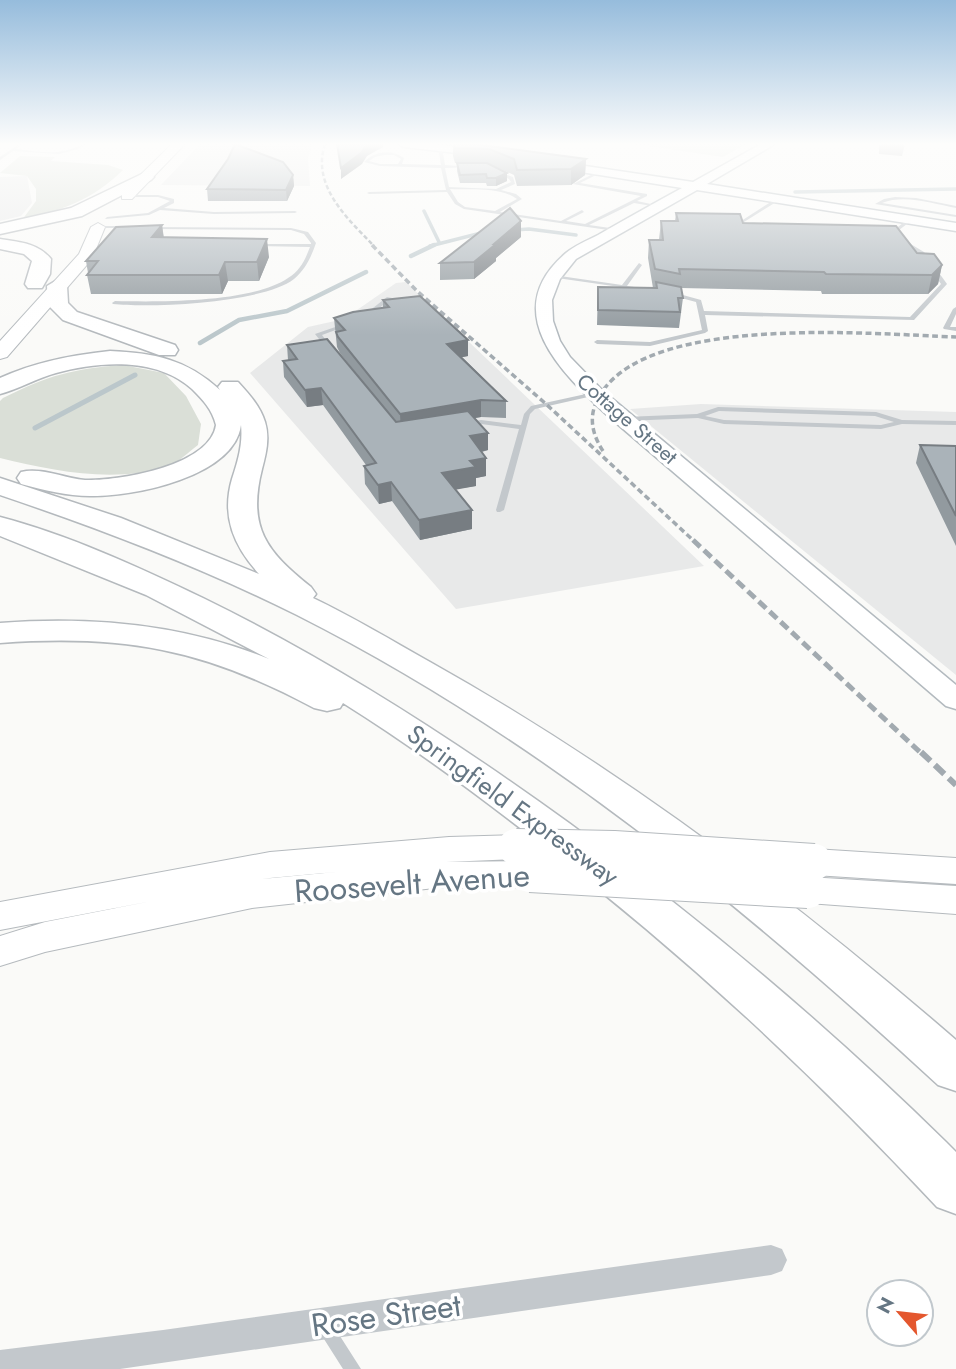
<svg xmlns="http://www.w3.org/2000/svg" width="956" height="1369" font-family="Jost,sans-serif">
<rect width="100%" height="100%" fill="#fafaf8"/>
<path fill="#e8e9e9" d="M205,144H313L308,158L310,186L161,185L199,145Z
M27,176L32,203L21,216L0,221V177Z
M406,282L704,566L456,609L250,373L308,327L344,319L396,283Z
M701,404L956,412V675L630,409Z"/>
<path fill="#dadfd7" d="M634,144H746L723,157Z
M20,156L55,157L51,161L108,165L123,170C94,199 61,211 22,220L36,201V189L27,176L0,173Z
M123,365L164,373L186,396L201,424L198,445C189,452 177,463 167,467C112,483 54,471 0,458V401L3,398C49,375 72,369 123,365Z"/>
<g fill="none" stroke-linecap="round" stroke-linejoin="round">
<path stroke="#bbc7cb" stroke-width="3.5" d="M795,192L956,189
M424,211L439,242
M514,230L529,229L576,235
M430,246L485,232"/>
<path stroke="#bbc7cb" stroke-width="4.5" d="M411,256L434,245
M200,343L239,320L287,311L366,272"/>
<path stroke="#bbc7cb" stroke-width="5" d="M35,428L135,375"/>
<g stroke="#b3babf" stroke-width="3">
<path id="secondary" d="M398,144H432L492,151L498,154L492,157L404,147Z
M761,144H775L707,184L956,223V231L697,190L576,259L560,279L552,300L553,321L560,341L570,357L603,391L956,685V709L946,706L608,416C562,373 497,312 566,253C574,246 588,240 598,235C626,219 654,203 682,188L549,167L545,166V160L693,182Z"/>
</g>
<g stroke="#b5babe" stroke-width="2">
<path id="primary" d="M172,144H185L132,199H122V193Z
M98,223L105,227L92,259L7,357L0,359V341L79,254L91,227Z
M516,835L528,838L534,847L528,856L516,859L446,862L530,861L543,865L548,874L543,883L530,887L435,888L252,908L45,952L0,966V936L45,922L152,901L0,930V902L270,852L449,837ZM346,871L262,879L270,878Z
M814,849L956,858V884L814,875L801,871L796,862L801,853Z
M808,877L956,886V914L808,903L795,900L790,890L795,880Z"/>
</g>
<g stroke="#b4b9bd" stroke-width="3">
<path id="highway" d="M146,172L154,177L151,180L82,216L0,234V224L71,208Z
M0,239C19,242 38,243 51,259L50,274L42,288H28L25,284L32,261L24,254L0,249Z
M57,280L67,286L68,303L77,312L175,345L178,350L175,355H159L63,320L48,305L47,286Z
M110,351C155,353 186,359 220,390L218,387L222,382H238C249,394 260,406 265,422C270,438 266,454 262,469C247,528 267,552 311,587L316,594L313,598C353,617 391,640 430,662C619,768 792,898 956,1040V1091L938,1085C743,905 535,735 297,615C201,567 101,529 0,495V478L121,518L259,574C234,546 221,517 232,479C238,461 243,444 241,425C234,477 133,497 90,496C67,496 44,490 21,484L17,478L21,472C41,467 64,478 85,480C119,481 210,466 216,425C212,409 203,400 192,389C157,357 99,361 56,373C37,378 19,389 0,394V378C35,362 72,355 110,351Z
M0,517C69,535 138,567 203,598C332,661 453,739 569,823C703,921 828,1026 946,1142L956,1152V1214L937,1207C812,1073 687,957 542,845C478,795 412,746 343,703L340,708L327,711L314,708C204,649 124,634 0,643V623C92,616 183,624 269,659L146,595L0,536Z"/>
</g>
<path fill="#c3c8cc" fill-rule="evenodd" d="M19,144H23L16,149C32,151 49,154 64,151C72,149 79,145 87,144L78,149L59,154L13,151L0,160V157Z
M440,146L442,147L445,165L472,167L445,168L449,187L496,189L511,182L509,179L497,173V171L513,177L515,184L501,190L516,194L522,199L500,212L561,221L582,210L584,212L566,221L585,224L641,196L573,184L601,170L602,172L580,183L647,194V196L637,201L660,206L658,207L634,203L589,225L617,229L615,231L464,209L455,204L447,192L369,194L367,193L369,192L446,190L441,168L380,166L364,162C375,151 391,149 404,158L402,164L441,165L438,147ZM384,155H394L401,159L398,164H380L369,161L375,157ZM450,189C471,190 499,186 517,199L495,211L465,207L458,202Z
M125,195H158L174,199V203L164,208L214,212L295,211L297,212L295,213L214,214L160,210L149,215L105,219L107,217L148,213L170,201L158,197H127Z
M895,197L916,198L956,206V208C933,204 905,194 882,203L956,215V217L875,204L884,199Z
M777,198L781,199L744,222L751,224V226L738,223Z
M908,219L912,220L894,234L924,252L947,284L914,320L705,315L708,331L705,333L650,346L597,344L594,342L597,340L650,342L702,330L696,302L670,295L669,294L672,292L701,300L704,311L910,317L941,284L920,254L889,234Z
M98,226H126L128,227L126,228H96Z
M149,227L291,228L308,232L316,243C311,257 306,269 294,279C263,303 153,308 113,304L112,303L115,301C159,302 252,303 288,278C300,271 305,260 310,247L257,246L255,244H311V243L304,234L291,230L151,229Z
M639,263L642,265L627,286L648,289V291L550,277L553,275L622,285Z
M387,297L392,298L368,317H364V315Z
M956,307V314L950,327H956V331L944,329L943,328L953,309Z
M344,324L349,325L322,335L332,348L327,349L315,334Z
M595,392L598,394L597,395L535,409L530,414L504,510L500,512H497L496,510L519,429L481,424L465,426L463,425V423L481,420L521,425L524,414L531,406Z
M718,407L876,412L902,420L956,421V425L902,424L881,429L724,424L698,418L625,421L622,419L625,417L697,414ZM719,411L875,416L894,422L881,425L724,420L705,416Z
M325,1320L331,1322L361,1369H343L317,1328L319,1322Z"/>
<path fill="#c3c8cc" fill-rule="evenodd" d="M771,1245L782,1249L787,1260L782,1271L771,1275L120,1369H0V1350L163,1330Z"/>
<use href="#secondary" fill="#fff" fill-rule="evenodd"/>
<use href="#primary" fill="#fff" fill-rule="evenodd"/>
<use href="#highway" fill="#fff" fill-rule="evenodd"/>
<path stroke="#a2aab0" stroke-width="2.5" stroke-dasharray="4.5 2.5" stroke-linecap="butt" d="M325,144C311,186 348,219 374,246"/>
<path stroke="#a2aab0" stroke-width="3.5" stroke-dasharray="6 3.5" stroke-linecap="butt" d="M372,245L417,291L546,404L695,542
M603,451C590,431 588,412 602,392C654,314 871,334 956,337"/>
<path stroke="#a2aab0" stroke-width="5" stroke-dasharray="10 5" stroke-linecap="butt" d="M693,540L922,754"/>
<path stroke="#a2aab0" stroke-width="6" stroke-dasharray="13 6" stroke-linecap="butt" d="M921,752L956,785"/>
<g stroke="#b5babe" stroke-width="38" stroke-linecap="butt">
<path id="primary-bridge" d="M516,847L614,849L814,862
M530,874L808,890"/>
</g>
<use href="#primary-bridge" stroke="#fff" stroke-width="36"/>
</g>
<path fill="#929a9f" d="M453,144H475L586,159L585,175L571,185L517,186L514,175L492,165L507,173V181L496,186H487L486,183H460L457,171V163H455L453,156Z
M879,144H905L902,156L879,154Z
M293,175L294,186L287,201H208L207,189Z
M676,213L743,223L917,253L942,265L938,284L928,294H822L821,291L681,288L683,298L679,328L597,325L598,287L653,288L648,258L649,240H659L661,221H675Z
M162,225L164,238L269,257L259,281H228L222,294H91L87,275L88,273L86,261Z
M521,237L496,258V261L474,279L440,280V263Z
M383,300L468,356L462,357L506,401V418L481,417L474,418L488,450L482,452L486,476L476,478V486L455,489L472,510V529L420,540L392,501L379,504L365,484L364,466L366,465L323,405L307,407L284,377L283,361L288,360L287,345L359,377L340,353L337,347L334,318L383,308Z
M920,445L956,446V546L916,463Z"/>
<path fill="#777d82" d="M370,144H383V147L367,156L362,164L341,179V168Z
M586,159L585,175L571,185V169Z
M507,173V181L496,186V178Z
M293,175L294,186L287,201L286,190Z
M521,221V237L496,258V261L474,279V262Z
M162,225L164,242L152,237Z
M267,239L269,257L259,281L257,262Z
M225,262L228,281L222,294L219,275Z
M942,265L938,284L928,294L932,275Z
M468,340V356L448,360L447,344Z
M321,388L323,405L307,407L305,390Z
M481,400V417L401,431L400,414Z
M488,433V450L470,454V436Z
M486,458V476L476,478V486L443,492L442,473L470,461Z
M391,482L392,501L379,504L378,485Z
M472,510V529L420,540L419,520Z"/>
<path fill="#aab3b9" stroke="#777d82" stroke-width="2" d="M235,144L283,162L293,175L286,190L207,189L228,159Z
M337,144H370L366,146L361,153L341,168Z
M454,144H475L586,159L571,169L517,170L514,159L489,149L455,148Z
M457,163H487L507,173L496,178H487L486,174L460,175Z
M510,208L521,221L494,244H496L474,262L440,263Z
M676,213L740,214L743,223L896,226L917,253L934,254L942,265L932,275L826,274L824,272L679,269L680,274L655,269L649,240H663L661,221H678Z
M162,225L152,237L267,239L257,262H225L219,275H87L98,261H86L116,227Z
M656,282L681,287L683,298H678L680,312L598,310V287L657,288Z
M420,296L468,340L447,344L506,401L481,400L400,414L338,337L336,332L345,330L334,318L353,312L389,307L383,300Z
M327,339L396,422L468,411L488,433L470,436L486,458L470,461L476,467L442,473L472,510L419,520L391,482L378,485L364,466L376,463L321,388L305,390L283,361L297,359L287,345Z
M920,445L956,446V516Z"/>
<linearGradient id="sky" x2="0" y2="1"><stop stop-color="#96bcdc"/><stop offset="0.43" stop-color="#fdfdfc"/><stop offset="1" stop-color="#fdfdfc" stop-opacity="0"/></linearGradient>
<rect width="956" height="335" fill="url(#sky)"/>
<g text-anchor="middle" stroke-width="7" stroke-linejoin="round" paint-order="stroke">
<g font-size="21" fill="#657683" stroke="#fff">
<text transform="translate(627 419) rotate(41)" y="7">Cottage Street</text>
</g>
<g font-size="26" fill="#657683" stroke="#fff">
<text transform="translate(513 805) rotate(36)" y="9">Springfield Expressway</text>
</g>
<g font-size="32" fill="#657683" stroke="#fff">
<text transform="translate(412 883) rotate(-4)" y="11">Roosevelt Avenue</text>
<text transform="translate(386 1315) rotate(-8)" y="11">Rose Street</text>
</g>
</g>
<g transform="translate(900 1313) rotate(298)"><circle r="33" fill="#ffffff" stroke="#c1c8cd" stroke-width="2"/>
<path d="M0-5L12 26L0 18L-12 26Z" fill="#e4572e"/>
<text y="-10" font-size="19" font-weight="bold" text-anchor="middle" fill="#657683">N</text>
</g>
</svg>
